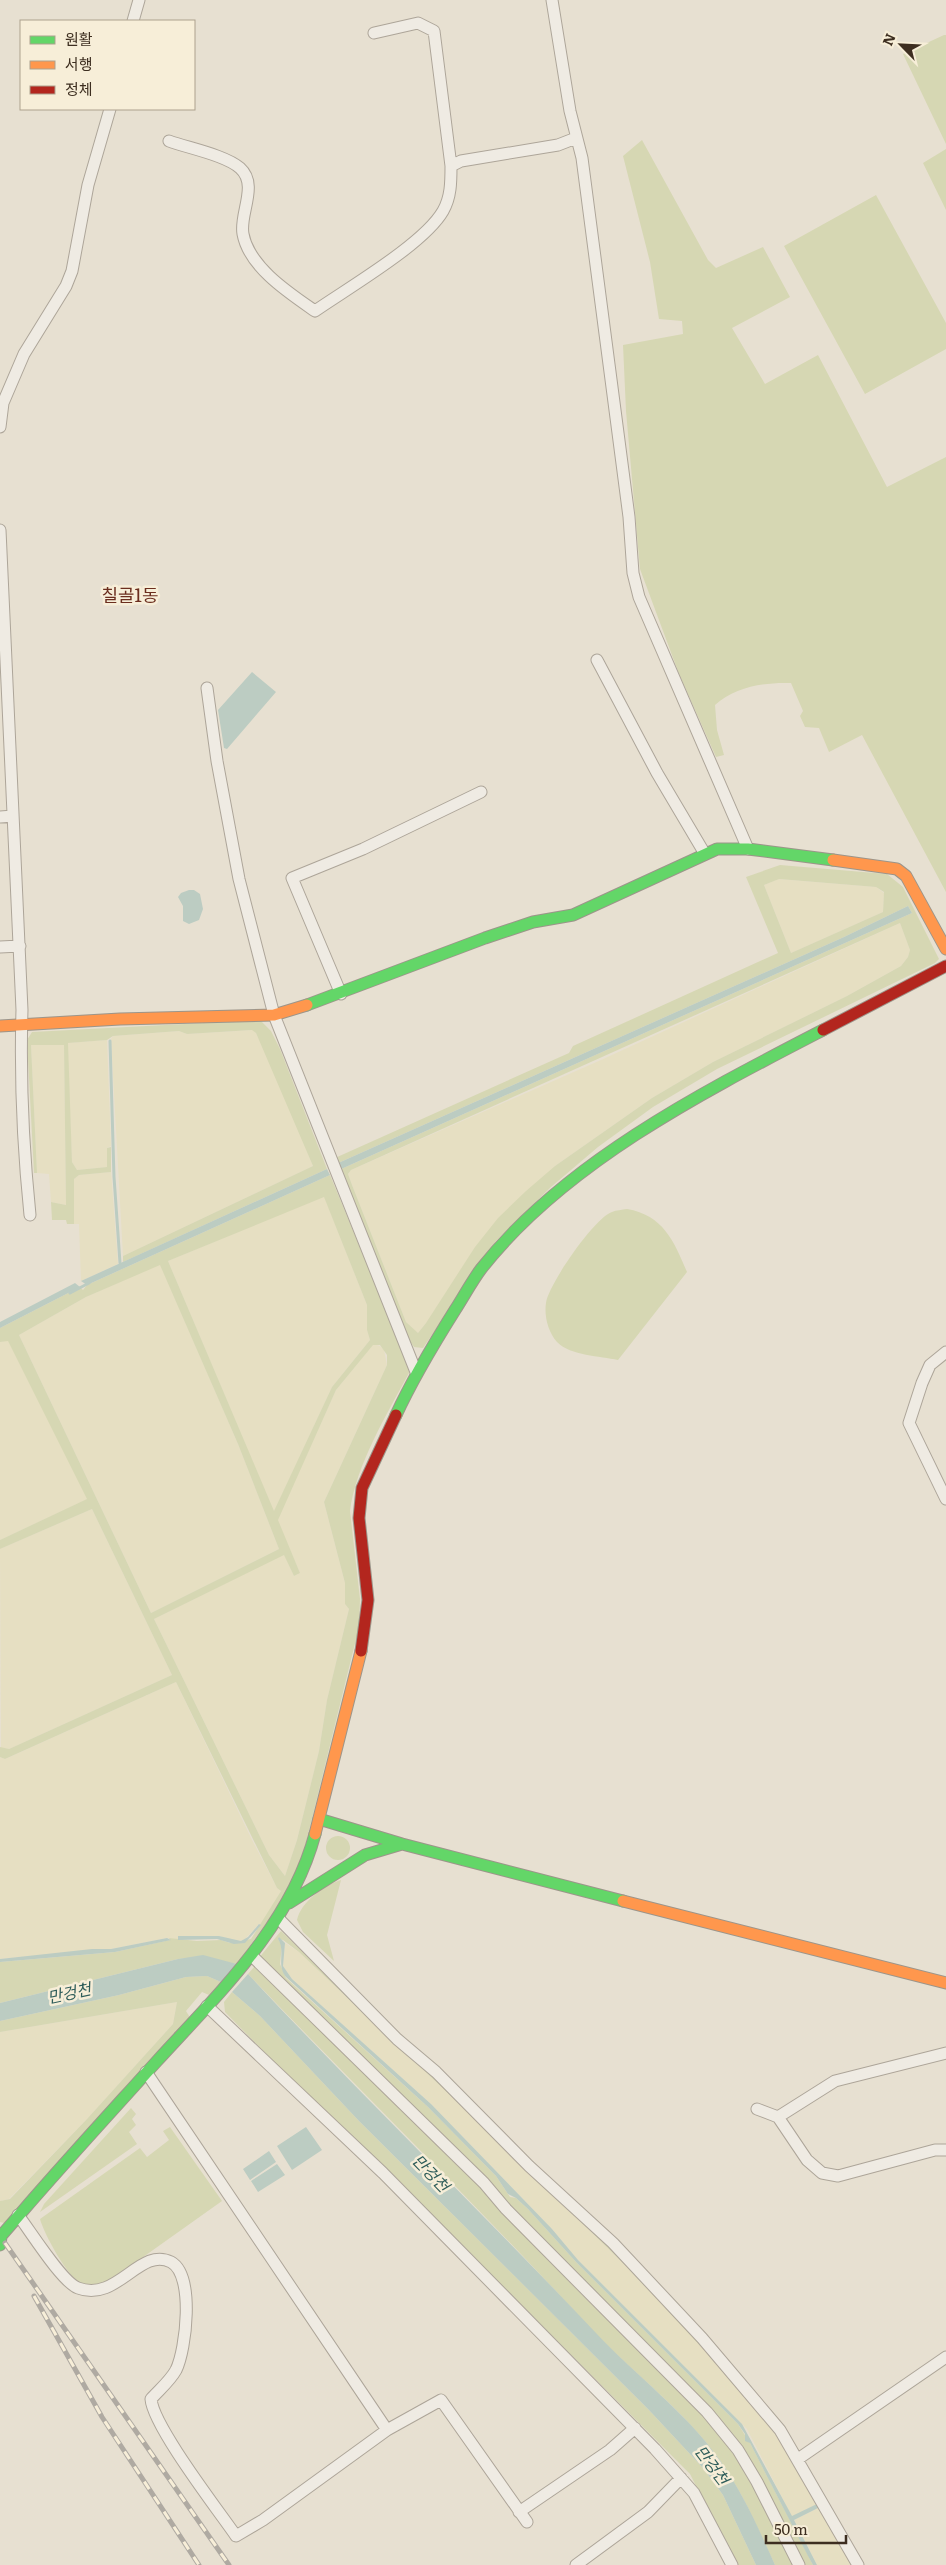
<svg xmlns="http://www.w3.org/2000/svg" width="946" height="2565" font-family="Literata,'Noto Sans KR',serif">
<rect width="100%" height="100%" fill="#e7e0d1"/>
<path fill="#e6dfc2" d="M778,879L876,887L884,893L883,912L791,953L764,885Z
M900,923L910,950L908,957L901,966L847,996L713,1062L652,1098L555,1166L418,1333L413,1330L406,1322L352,1185L348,1174L351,1170L601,1060Z
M253,1030L256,1033L279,1082L313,1166L123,1256L111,1039L113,1036L179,1031L187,1034Z
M107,1040L111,1146L107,1148V1167L77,1170L72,1162L67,1043Z
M31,1045H64L66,1205L51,1202L49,1174L37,1173Z
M111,1172L118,1264L81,1281L79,1224H74V1179L79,1175Z
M324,1196L367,1305V1330L370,1340L332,1387L274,1512L168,1261Z
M160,1264L238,1444L279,1549L151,1613L19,1335L86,1297Z
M8,1340L88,1499L0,1540V1342Z
M373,1344L380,1346L384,1350L387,1365L324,1502L345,1583V1604L349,1609L327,1700L319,1751L297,1840L285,1876L269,1855L154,1619L284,1554L294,1576L300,1573L277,1520L336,1390Z
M92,1509L172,1675L9,1749L1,1748L0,1549Z
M176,1682L252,1840L277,1888L281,1891L261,1925L259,1924L244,1940L237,1941L219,1936H183L178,1937V1940L167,1938L111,1949L0,1959V1757L5,1759L12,1756Z
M285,1943L299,1952L489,2132L626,2266L707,2351L759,2409L787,2450L819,2503L792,2517L747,2429L578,2260L552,2229L431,2104L292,1979L283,1966Z
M177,2002L173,2024L87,2119L9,2199L0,2201V2032Z
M820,2507L852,2565H817L813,2557L794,2520Z"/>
<path fill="#d6d7b3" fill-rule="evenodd" d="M944,35H946V144L903,54Z
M642,140L708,260L716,268L763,247L790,297L732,328L765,384L818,355L887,487L946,457V892L862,735L829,752L819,728L805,727L800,716L803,711L791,683C764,682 735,687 715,705L717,730L724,755L716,757L679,674L640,569L626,411L623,345L683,334L682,321L659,319L650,262L623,156Z
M946,149V210L923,163Z
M876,195L946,323V349L865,394L784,246Z
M780,865L887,874L903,887L939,959L935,963L717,1069L653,1107L598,1147L551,1187L496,1241L423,1348L414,1347L407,1337L339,1170L912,913L908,906L844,937L336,1164L335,1158L569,1053L573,1046L778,953L746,877ZM779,879L876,887L884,892L883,912L791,953L764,885ZM900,923L910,950L908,957L901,966L847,996L713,1062L652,1098L555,1166L526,1191L498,1218L475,1247L426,1323L418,1333L406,1322L352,1185L348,1174L351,1170Z
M260,1020L271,1031L280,1049L327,1169L123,1262V1256L313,1166L256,1033L252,1030L187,1034L179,1031L113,1036L107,1040L68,1043L72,1162L77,1170L107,1167V1148L111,1147V1172L79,1175L74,1179V1224H67L66,1220H52L51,1202L66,1205L64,1045H31L37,1173H34L27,1040L32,1032Z
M330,1175L409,1366V1373C387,1414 356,1465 350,1511L360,1599L359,1627L303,1855L289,1891L237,1964L202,1957L178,1959L0,2003V1962L115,1952L170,1940L169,1938L197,1941L221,1940L230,1943L251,1939L281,1891L277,1888L176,1682L5,1759L0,1757V1747L9,1749L172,1675L92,1509L0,1549V1540L87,1499L8,1341L0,1342V1328L80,1287L83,1290L87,1285ZM324,1197L367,1305V1330L370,1340L332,1387L274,1511L168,1261ZM160,1265L238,1444L279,1549L151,1613L19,1335L86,1297ZM373,1345H380L387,1355V1365L324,1502L345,1583V1604L349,1609L327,1700L319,1751L297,1840L285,1876L269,1855L154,1619L284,1555L294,1576L300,1573L278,1520L336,1390Z
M627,1209C663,1215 674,1241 687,1272L618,1360C600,1356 571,1356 557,1342C548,1332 544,1316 546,1303C548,1285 595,1217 612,1212C616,1210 622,1210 627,1209Z
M326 1848a12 12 0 1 1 24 0a12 12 0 1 1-24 0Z
M341,1880L327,1935L334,1961L303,1932L297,1920C301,1902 324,1885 341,1880Z
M281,1931L596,2233L748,2393L796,2463L759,2409L626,2266L489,2132L299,1952L283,1940L278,1939L282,1945L280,1964L286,1978L428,2107L496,2176L510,2197L516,2198L528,2209L576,2262L738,2424L750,2443L813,2565H801L740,2449L258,1959Z
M255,1966L457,2158L738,2450L797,2565H775C758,2529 742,2491 719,2459C684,2410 634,2374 593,2331C481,2209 362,2093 248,1974Z
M207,1976L221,1982L209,1995L202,1992L186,2011L191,2019L4,2223L0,2222V2201L10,2199L87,2119L173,2024L177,2002L0,2032V2021L119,1995L186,1977Z
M232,1992L260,2016L359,2121L648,2409L703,2468L723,2495L756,2565H736L690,2474L348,2131L329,2118L225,2012L224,2002Z
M131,2108L136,2114L132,2119L136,2125L129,2132L137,2144L40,2212L44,2204Z
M170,2127L222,2201L108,2282C100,2285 91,2288 82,2284C68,2278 44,2234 40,2219L140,2148L147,2157L169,2140L163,2131Z"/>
<path fill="#bcccc2" d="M252,672L276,692L227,749L224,748L218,710Z
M189,890H194L200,894L203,909L199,920L189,924L183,921V906L178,897L181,893Z
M908,906L912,913L339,1170L336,1164L844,937Z
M327,1169L330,1175L87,1285L81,1281Z
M75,1283L80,1287L0,1328V1322Z
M259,1924L261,1925L245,1943L234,1944L217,1939L178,1940V1936H219L241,1941L248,1937Z
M279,1937L285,1943L283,1966L292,1979L431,2104L552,2229L578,2260L742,2424L792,2516L819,2503L820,2507L794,2520L817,2565H813L808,2556L750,2443L745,2441V2434L738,2424L576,2262L528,2209L516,2198L508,2194L496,2176L428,2107L286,1977C276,1965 286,1951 278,1939Z
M167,1938L171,1940L115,1952L0,1962V1959L92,1949H111Z
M203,1955L237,1964L221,1982L207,1976L186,1977L119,1995L0,2021V2003L178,1959Z
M248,1974C362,2096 482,2212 596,2333C636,2376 685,2411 719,2459C742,2491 759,2529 775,2565H756L723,2495L703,2468L648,2409L359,2121L260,2016L232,1992Z
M306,2127L322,2150L292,2170L277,2146Z
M269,2151L276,2162L250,2180L243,2169Z
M277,2164L285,2175L258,2192L251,2181Z"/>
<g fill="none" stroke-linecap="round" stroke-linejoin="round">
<path stroke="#bcccc2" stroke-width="3" d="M110,1041L114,1177L120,1263
M70,1293L89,1283"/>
<g stroke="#ada599" stroke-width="13">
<path id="street" d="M552,0L570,111L582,158L629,517L633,573L639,597L748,849
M133,21L139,0
M374,33L418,23L434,31L451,166
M169,141C188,148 225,155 240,168C259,185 239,214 243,234C249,267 289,293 315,311C348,288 424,244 443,211C451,197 451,182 451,166L461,161L558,145L576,138
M0,427L3,403L24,354L66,286L72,271L88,185L110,109
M0,530L22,1010C20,1078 23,1147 30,1215
M597,660L657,773L705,854
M207,688L217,761L239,879L274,1015L416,1372
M0,817L13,816
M0,947L20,946
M341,994L292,878L363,849L481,792
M946,1352L930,1365L922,1383L909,1423L946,1499
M278,1918L397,2039L436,2072L529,2166L613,2243L702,2338L780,2430L858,2565
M252,1956L484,2183L506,2209L707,2412L738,2450L757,2482L799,2565
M207,2006L383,2173L655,2449L694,2493L732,2565
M146,2072L387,2430
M757,2109L778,2117L807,2160L822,2173L838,2176L935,2150H946
M778,2117L835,2081L946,2053
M18,2215C31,2232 62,2282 78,2288C117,2303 140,2246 171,2262C195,2275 186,2350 176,2370C170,2381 159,2390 151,2399C153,2426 218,2510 236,2536L263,2520L387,2430L441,2400L527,2522
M798,2459L946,2357
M519,2512L610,2450L635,2428
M576,2565L648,2512L681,2478"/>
</g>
<g stroke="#9c958a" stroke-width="13">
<path id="fast" d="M307,1005L485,938L533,922L573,915L717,849H748L833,860
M396,1415C413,1378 433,1345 455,1310C464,1296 472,1281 481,1269C565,1162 705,1091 823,1030
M319,1819L402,1844L623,1901
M289,1903L365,1855L402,1844
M0,2245L1,2236L21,2213C65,2162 111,2112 157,2061C218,1994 291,1925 315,1834"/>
</g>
<g stroke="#9c958a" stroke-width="13">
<path id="slow" d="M833,860L897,869L906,876L946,949
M0,1026L120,1019L274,1015L307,1005
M315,1834L361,1651
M623,1901L946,1983"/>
</g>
<g stroke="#9c958a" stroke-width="13">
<path id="jam" d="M823,1030L946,966
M361,1651L368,1600L359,1518L362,1488L396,1415"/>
</g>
<use href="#street" stroke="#efebe3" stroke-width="11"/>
<use href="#fast" stroke="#63d668" stroke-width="11"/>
<use href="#slow" stroke="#ff974d" stroke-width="11"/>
<use href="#jam" stroke="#b3261e" stroke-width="11"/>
<g stroke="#afaaa2" stroke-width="5">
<path id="rail" d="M5,2243L229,2565
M34,2296L102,2417L199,2565"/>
</g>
<use href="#rail" stroke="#f7eed8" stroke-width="3" stroke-dasharray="9" stroke-linecap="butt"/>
</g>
<g text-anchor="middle" stroke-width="5" stroke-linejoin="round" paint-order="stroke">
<g font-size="16" font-style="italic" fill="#2f5d5a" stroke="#f7eed8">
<text transform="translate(69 1993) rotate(-12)" y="6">만겅천</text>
<text transform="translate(431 2173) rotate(46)" y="6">만겅천</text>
<text transform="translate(712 2465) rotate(53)" y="6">만겅천</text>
</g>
<g font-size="18" fill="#6b2e1e" stroke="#f7eed8">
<text x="130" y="602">칠골1동</text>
</g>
</g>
<rect x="20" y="20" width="175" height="90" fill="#f7eed8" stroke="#ada18e"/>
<rect x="30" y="36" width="25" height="8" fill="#63d668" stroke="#ada18e"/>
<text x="65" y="45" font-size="15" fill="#3d2e20">원활</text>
<rect x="30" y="61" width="25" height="8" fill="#ff974d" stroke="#ada18e"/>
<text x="65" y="70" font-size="15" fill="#3d2e20">서행</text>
<rect x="30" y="86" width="25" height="8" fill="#b3261e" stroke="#ada18e"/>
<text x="65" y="95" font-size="15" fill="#3d2e20">정체</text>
<g transform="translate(901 45) rotate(294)" stroke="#f7eed8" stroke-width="4" paint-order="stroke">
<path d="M0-4L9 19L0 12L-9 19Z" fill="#3d2e20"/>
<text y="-8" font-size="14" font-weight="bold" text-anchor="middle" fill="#3d2e20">N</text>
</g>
<path d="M766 2535v8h80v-8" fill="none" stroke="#3d2e20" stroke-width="2.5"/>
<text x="774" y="2535" font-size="15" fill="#3d2e20" stroke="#f7eed8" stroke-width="4" paint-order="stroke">50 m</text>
</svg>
